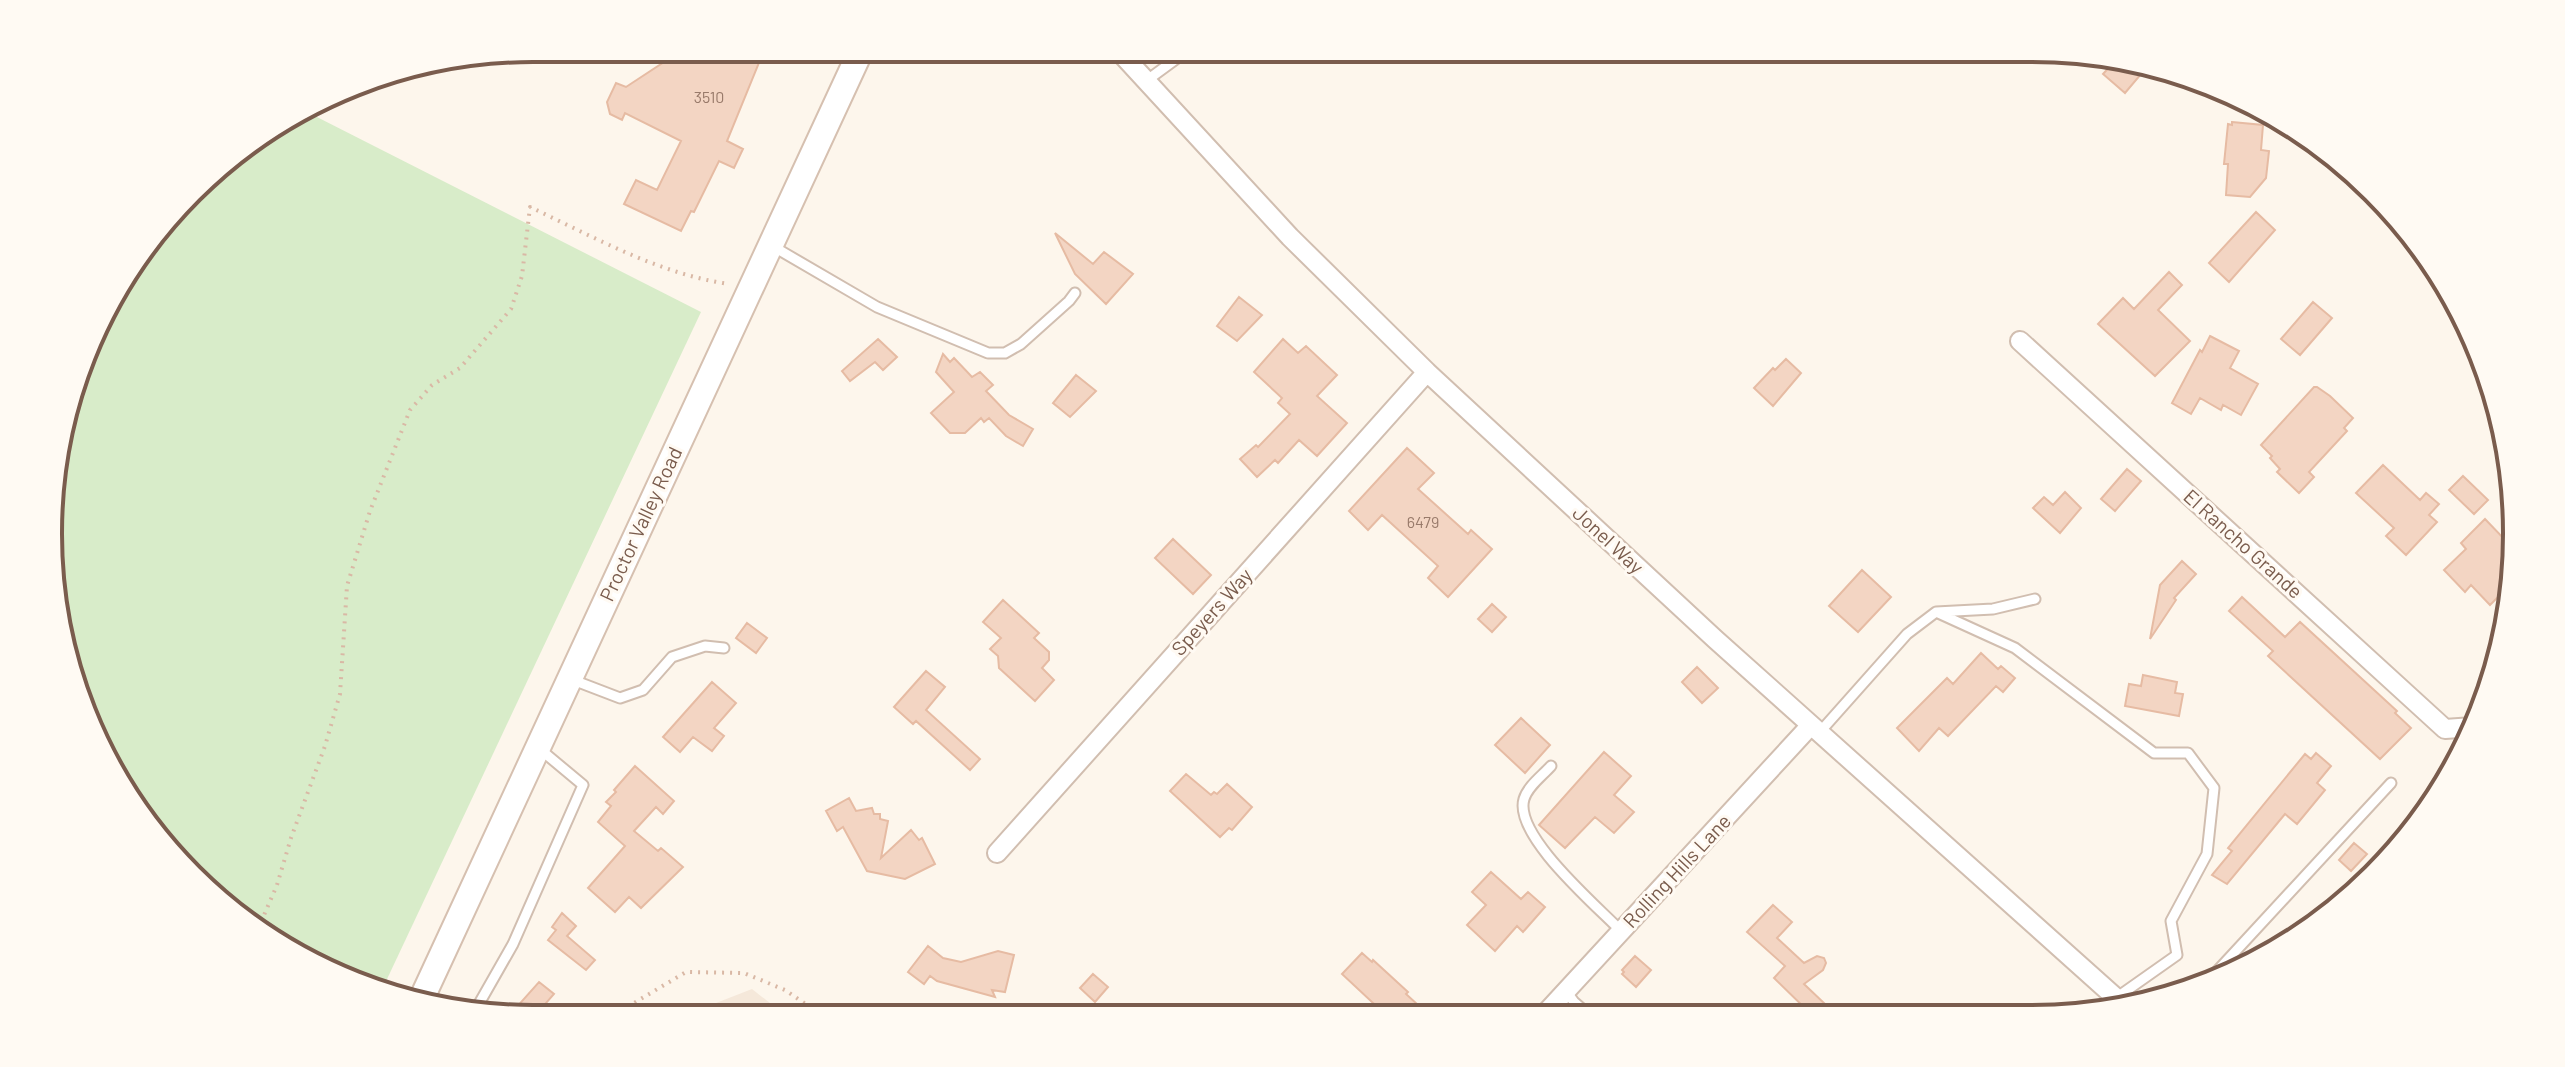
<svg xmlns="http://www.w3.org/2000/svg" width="2565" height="1067" font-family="Barlow,sans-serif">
<rect width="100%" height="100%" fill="#fdf6ec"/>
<path fill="#f5e8da" d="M752,989L789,1018L675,1019Z"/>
<path fill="#d8ecc9" d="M309,113L701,312L380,994L238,919L130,803L57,629L52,470L113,291L214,168Z"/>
<path fill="#f3d5c3" stroke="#e6bba3" stroke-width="2" d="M650,48H765L727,141L743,149L734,168L719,161L694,212L691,211L681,231L624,204L636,180L657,190L681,141L625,113L622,120L610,114L607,102L616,83L626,87L670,58Z
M2114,62L2128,64L2147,67L2125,93L2103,74Z
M2232,122L2263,125L2261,150L2269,151L2266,178L2250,197L2226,195L2228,164H2224L2228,124L2232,125Z
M2256,212L2275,230L2229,282L2209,263Z
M1055,233L1093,264L1104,252L1133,274L1106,304L1075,274Z
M2169,272L2182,285L2158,310L2190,341L2155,376L2098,324L2123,298L2134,309Z
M1239,297L1262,315L1237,341L1217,326Z
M2313,302L2332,318L2300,355L2281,339Z
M2210,336L2239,351L2230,368L2258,384L2241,415L2223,405L2221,410L2200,398L2191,414L2172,403L2200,350L2202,352Z
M878,339L897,357L883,370L875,362L850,381L842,371Z
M1283,339L1298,353L1306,346L1337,375L1317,396L1347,423L1317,456L1299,440L1278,463L1275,460L1257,477L1240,459L1256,445L1258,447L1290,414L1278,403L1282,398L1254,372Z
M943,354L950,362L954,358L972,377L980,372L993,385L986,391L1009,415L1033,429L1023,446L1006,436L989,418L984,422L981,418L965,433H950L931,413L954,392L936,372Z
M1786,359L1801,373L1773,406L1754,388L1773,368L1775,370Z
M1076,375L1096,391L1070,417L1053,403Z
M2314,387H2317L2330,396L2353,418L2344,428L2347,431L2309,472L2314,477L2299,493L2277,472L2280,469L2270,458L2272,456L2261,445Z
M1407,448L1434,473L1418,489L1468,534L1471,530L1492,549L1448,597L1428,578L1438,566L1382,515L1368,530L1349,511Z
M2383,465L2420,500L2426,493L2439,504L2429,515L2437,522L2406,555L2386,536L2394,528L2356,493Z
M2127,469L2141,481L2115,511L2101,499Z
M2463,476L2488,500L2474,514L2449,490Z
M2065,492L2081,508L2060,533L2033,508L2044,497L2053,505Z
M2485,519L2510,545L2504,591L2490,605L2471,585L2465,592L2444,570L2466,549L2461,543Z
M1173,539L1211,575L1193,594L1155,558Z
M2182,561L2196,574L2174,598L2176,600L2150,639L2160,585Z
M1862,570L1891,597L1858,632L1829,606Z
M2242,597L2285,637L2300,622L2397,711L2395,713L2411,728L2380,759L2268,656L2273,651L2229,611Z
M1003,600L1039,633L1034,638L1049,652V660L1042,668L1054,680L1035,701L999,668L998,656L990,649L1001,638L983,622Z
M1492,604L1506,617L1492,632L1478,619Z
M747,623L767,638L756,653L736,638Z
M1981,653L1998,669L2001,666L2015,678L2003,692L1996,686L1948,736L1939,728L1919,751L1897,728L1947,678L1953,684Z
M1697,667L1718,688L1702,703L1682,682Z
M926,671L945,687L926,710L980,759L970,770L916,721L913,724L894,707Z
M2143,675L2177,682L2175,693L2183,694L2179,716L2125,706L2129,684L2141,686Z
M712,682L736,703L714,728L724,736L712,751L693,737L680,752L663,737Z
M1521,718L1550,745L1525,773L1495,745Z
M1604,752L1631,776L1614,795L1634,812L1614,833L1595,817L1565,848L1539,825Z
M2316,753L2331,766L2317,783L2325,790L2297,824L2285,814L2227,884L2212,875L2232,851L2228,848L2305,754L2311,759Z
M635,766L674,801L663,814L656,807L634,831L658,851L661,848L683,867L641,908L629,897L615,912L588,888L625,846L598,822L611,806L606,802L616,792L614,790Z
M1186,774L1211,795L1214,792L1217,794L1227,784L1252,807L1232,830L1229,828L1220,837L1170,791Z
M849,798L856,811L872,808L874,814H880V819L888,821L881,858L911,830L919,840L922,838L935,864L905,879L867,871L843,827L837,831L826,811Z
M2354,843L2367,854L2351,871L2339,860Z
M1491,872L1521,899L1528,892L1545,907L1523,932L1517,926L1495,951L1467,925L1486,905L1472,892Z
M1773,905L1792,922L1777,938L1804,963L1817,956L1824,958L1826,963L1823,970L1804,984L1825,1004L1813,1016L1774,978L1785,966L1747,932Z
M562,913L576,926L567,936L595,960L586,970L548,940L556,930L552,927Z
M928,946L943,958L961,962L998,951L1014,955L1005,992L992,990L995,997L937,981L930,976L924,984L908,972Z
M1362,953L1372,962L1373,960L1408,992L1406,994L1417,1004L1406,1017H1388L1342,974Z
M1635,956L1651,970L1636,987L1622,974L1624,972L1622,970Z
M1093,974L1108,987L1095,1002L1080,988Z
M539,982L554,994L532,1019L523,1017L514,1010Z"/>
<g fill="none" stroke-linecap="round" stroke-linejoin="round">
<g stroke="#d1beb0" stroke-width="13">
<path id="lane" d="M1146,81L1191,48
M774,247L877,307L988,353H1005L1021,344L1069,301L1075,293
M1936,612L2015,648L2154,753H2188L2214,788L2207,854L2171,921L2177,955L2116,998
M573,680L620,698L643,690L672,657L705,646L724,648
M1819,733L1907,634L1936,612L1993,609L2035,599
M1551,766C1542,776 1528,786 1524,799C1513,835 1597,906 1621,931
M2208,981L2391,783
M1566,991L1574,1002L1590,1016
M476,1009L513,944L583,785L541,750"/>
</g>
<g stroke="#d1beb0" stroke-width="22">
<path id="street" d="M1116,48L1290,237L1427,372L1715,639L2125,1006
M2020,341L2445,729L2473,727
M997,853L1427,372
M1543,1016L1811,725"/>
</g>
<g stroke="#d6c0b0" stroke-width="28">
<path id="secondary" d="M421,1000L862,48"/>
</g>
<path stroke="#d9b8a5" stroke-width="4" stroke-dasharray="2 6" stroke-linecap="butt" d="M248,924L261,919
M258,929L277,885L291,838L325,746L340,694L347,586L370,511L410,410L432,385L460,368L511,309L522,276L530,207C594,237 659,274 729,284
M607,1019L686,972L744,973L785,990L826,1018"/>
<use href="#lane" stroke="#fff" stroke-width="9"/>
<use href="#street" stroke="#fff" stroke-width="18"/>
<use href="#secondary" stroke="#fff" stroke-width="24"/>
</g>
<g text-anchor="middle" stroke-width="6" stroke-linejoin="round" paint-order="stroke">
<g font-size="16" fill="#987a6a">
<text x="709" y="103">3510</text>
<text x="1423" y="528">6479</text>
</g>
<g font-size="20" fill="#7a5c4d" stroke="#fffaf3">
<text transform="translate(641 524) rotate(-65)" y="7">Proctor Valley Road</text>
<text transform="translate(1608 540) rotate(43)" y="7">Jonel Way</text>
<text transform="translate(2243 544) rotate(42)" y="7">El Rancho Grande</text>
<text transform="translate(1212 612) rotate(-48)" y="7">Speyers Way</text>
<text transform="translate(1677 871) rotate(-47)" y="7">Rolling Hills Lane</text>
</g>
</g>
<path d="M0 0H2565V1067H0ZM533 62H2032A471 471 0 0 1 2503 533V534A471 471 0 0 1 2032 1005H533A471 471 0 0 1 62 534V533A471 471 0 0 1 533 62Z" fill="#fffaf3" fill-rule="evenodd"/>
<path fill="none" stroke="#7a5c4d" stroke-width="4" d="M533 62H2032A471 471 0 0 1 2503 533V534A471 471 0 0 1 2032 1005H533A471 471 0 0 1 62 534V533A471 471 0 0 1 533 62Z"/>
</svg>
